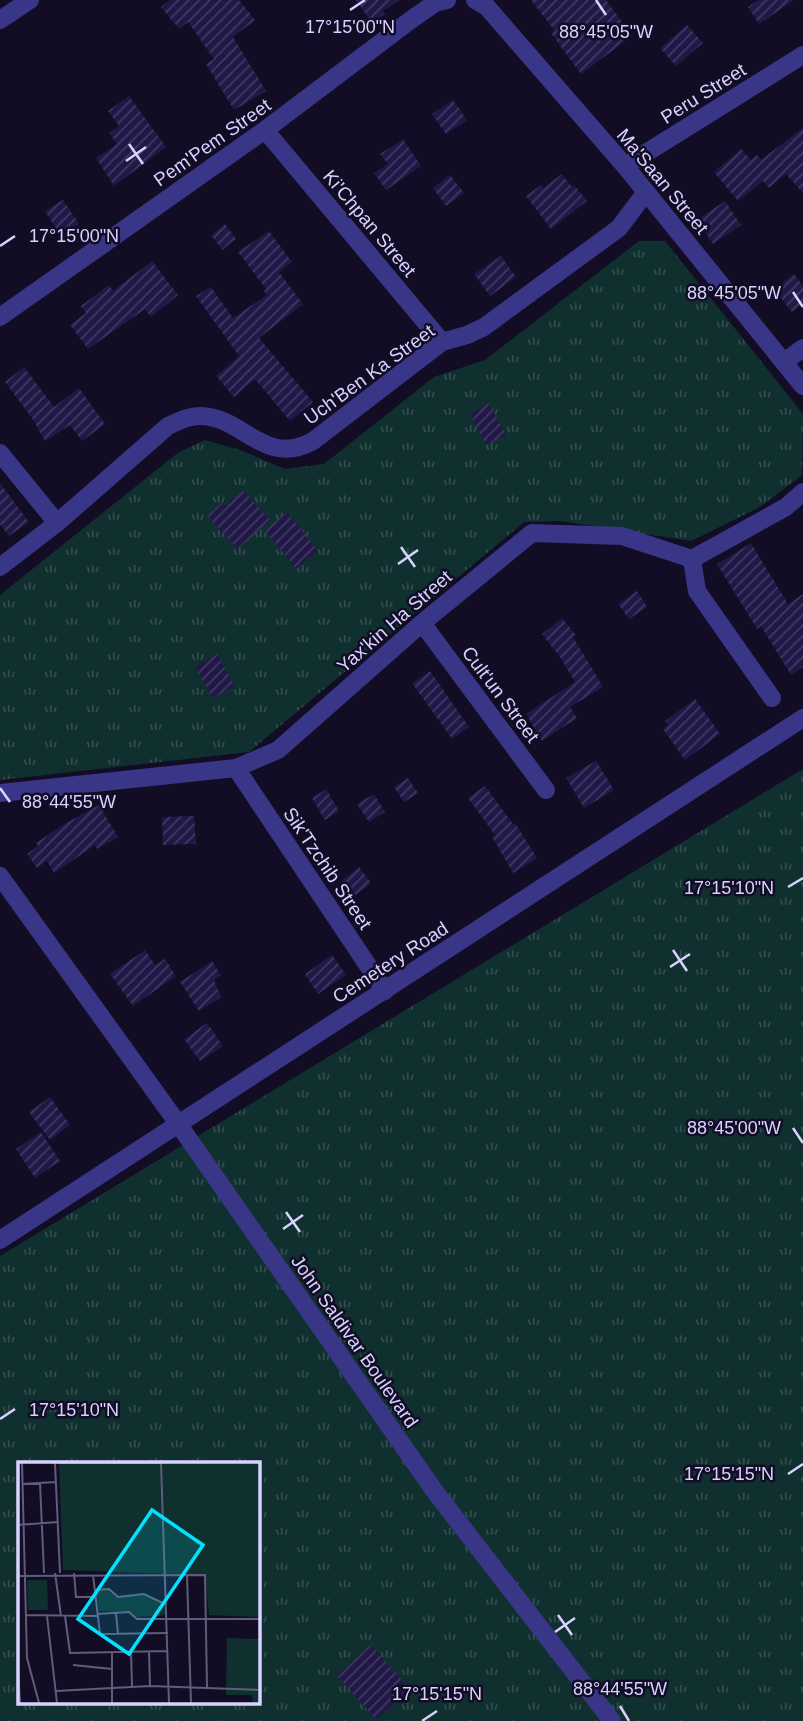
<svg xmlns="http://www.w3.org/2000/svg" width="803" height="1721" font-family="Helvetica,sans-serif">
<defs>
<pattern id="grass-tufts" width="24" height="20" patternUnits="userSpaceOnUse" patternTransform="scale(1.75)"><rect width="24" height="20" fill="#10302f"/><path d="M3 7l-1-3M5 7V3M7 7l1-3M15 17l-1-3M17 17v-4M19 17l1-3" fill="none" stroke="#324d4e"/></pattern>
<pattern id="building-hatch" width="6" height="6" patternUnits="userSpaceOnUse" patternTransform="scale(1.75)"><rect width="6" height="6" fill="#221847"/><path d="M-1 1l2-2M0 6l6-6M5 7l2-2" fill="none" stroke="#413963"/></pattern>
</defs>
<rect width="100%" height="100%" fill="#120d25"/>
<path fill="url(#grass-tufts)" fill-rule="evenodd" d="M639,241H665L803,414L802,475L760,507L691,541L560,521L524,522L249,752L0,780V595L179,452L205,440L240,450L285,469L324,464L434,377L485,360Z
M803,769V1721H0V1256ZM19,1464H257V1702H19Z"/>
<path fill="url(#building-hatch)" d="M170,0H239L255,20L233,37L266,91L234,110L206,64L214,59L188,22L179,29L161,7Z
M356,0H399L383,11L385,14L372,23Z
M531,0H606L632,36L581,74L551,33L554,30Z
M758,0H794L759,24L748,7Z
M687,25L703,43L676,66L660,48Z
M129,96L166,147L114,186L96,158L117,144L109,133L119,126L108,111Z
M453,100L467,120L446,134L432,114Z
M803,128V193L786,174L769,188L763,181L738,201L714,172L741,149L751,160L757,155L761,160Z
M403,139L421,166L386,190L374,173L388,164L380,154Z
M562,174L572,187L574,185L587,201L551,229L526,196L541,185L543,188Z
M450,175L464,193L446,206L433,188Z
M63,200L79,224L61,236L45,211Z
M725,201L741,225L713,244L697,220Z
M225,224L236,239L222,250L211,235Z
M269,231L292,262L279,272L303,304L259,338L313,402L290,421L255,379L234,397L216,376L239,356L196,296L211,287L233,318L267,295L264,291L266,289L238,252Z
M501,256L516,277L490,296L474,274Z
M152,261L178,295L151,317L145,309L88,349L70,325L86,313L81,306L109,285L113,291Z
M794,274L803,286V303L792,312L774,289Z
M24,367L54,407L79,388L105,424L82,441L70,425L45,441L32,418L5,382Z
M489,403L506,435L486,445L470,414Z
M0,483L29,522L9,536L0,524Z
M243,490L270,520L238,549L207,516L222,503L225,506Z
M287,512L318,551L296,569L265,530Z
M751,543L788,604L803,594V667L791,675L761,626L757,629L717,564Z
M637,591L647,607L629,619L618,604Z
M562,618L576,635L573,637L603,687L570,707L577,718L542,741L526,714L575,682L560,657L542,634Z
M217,654L235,686L213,698L195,667Z
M430,671L469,727L452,739L412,683Z
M695,699L720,734L685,760L663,729L668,725L665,721Z
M596,761L614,790L584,808L566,778Z
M408,778L418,793L404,802L394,787Z
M485,786L513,824L515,823L537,858L513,873L492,837L495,835L468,798Z
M326,789L339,811L325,820L312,798Z
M374,794L385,812L369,822L357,804Z
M99,805L118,837L97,849L95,845L54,873L47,861L37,868L27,854L38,846L36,843L66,823Z
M194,816L196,844L163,845L162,817Z
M359,867L371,883L352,898L340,882Z
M145,950L155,965L165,959L176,976L133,1006L110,974Z
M332,955L346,975L318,994L305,974Z
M212,961L221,975L214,980L221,997L199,1011L180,982Z
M207,1023L223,1046L200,1061L184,1039Z
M50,1097L70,1125L50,1140L29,1112Z
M41,1132L60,1161L35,1178L16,1149Z
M371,1645L410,1689L376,1720L337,1675Z"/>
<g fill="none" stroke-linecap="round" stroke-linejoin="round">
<path stroke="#393687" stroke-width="18" d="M475,0L487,7L625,166L803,386
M0,20L30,0
M265,130L442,342
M625,166L803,55
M0,317L265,130L412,19L435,3L447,0
M784,362L803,348
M0,453L57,523
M692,559L697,591L772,698
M0,567L57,523L168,426C179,421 188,416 200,416C243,416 264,468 313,441L442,342L467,335L484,327L619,228L646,192
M422,623L546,790
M236,768L385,991
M0,793L236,768L278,750L422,623L532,533L622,536L692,559L786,507L803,492
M0,876L179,1125L436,1493L612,1721
M0,1240L803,718"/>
</g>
<path fill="none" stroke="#d7d2ff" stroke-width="2.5" d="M596,0L606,15M350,10L365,0M129,144L143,164M126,161L146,147M0,246L15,236M793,292L803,307M401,547L415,567M398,564L418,550M0,788L10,802M788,887L803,878M673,950L687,971M670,967L690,954M793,1128L803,1143M286,1212L300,1232M283,1229L303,1215M0,1419L15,1409M788,1474L803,1464M558,1615L572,1635M555,1632L575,1618M620,1706L629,1721M422,1721L437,1711"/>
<g text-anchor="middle" stroke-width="5" stroke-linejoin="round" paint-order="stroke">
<g font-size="19" fill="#d7d2ff" stroke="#120d25">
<text transform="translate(703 93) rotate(-32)" y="7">Peru Street</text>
<text transform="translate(212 142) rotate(-35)" y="7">Pem'Pem Street</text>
<text transform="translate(663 181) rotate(50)" y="7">Ma'Saan Street</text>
<text transform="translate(370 223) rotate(50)" y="7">Ki'Chpan Street</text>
<text transform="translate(369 374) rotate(-36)" y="7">Uch'Ben Ka Street</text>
<text transform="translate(394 621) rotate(-41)" y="7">Yax'kin Ha Street</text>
<text transform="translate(501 694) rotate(53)" y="7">Cult'un Street</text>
<text transform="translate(328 868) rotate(56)" y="7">Sik'Tzchib Street</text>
<text transform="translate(390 962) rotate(-33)" y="7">Cemetery Road</text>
<text transform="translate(355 1341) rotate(55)" y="7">John Saldivar Boulevard</text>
</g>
</g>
<g transform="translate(18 1462)">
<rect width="242" height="242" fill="#120d25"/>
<path d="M41,1H241V155L191,153L187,113L45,108ZM91,128L98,135L128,133L147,144L148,153L119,155L113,150L81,149L78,129ZM209,176L241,177V241H235L234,233H208Z" fill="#10302f"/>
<path d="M9,118H29L30,148H10Z" fill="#10302f"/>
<path fill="none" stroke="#615c7c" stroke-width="2" d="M4,1L9,196L21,241M37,1L42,111M40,1H143M143,1L151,241M22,21L26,111M4,22L38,20M0,63L40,60M37,111L43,154M56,111L58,135H77M75,113L82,172L150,171M169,113L173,241M0,114L187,113L189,225M77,128L91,127L100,135L126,132L149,143M98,151L100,172M79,152L111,150L119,157H242M7,153L79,154M29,154L39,241M47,154L52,191L150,189M113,190L114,224M131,190L132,224M94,191V241M55,203L94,207M0,209L2,241M38,229L132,224L242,228"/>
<path fill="#00e2fd" fill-opacity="0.15" stroke="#00e2fd" stroke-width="3.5" d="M134,48L185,83L111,192L60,157Z"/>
<rect width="242" height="242" fill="none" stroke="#d7d2ff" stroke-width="3.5"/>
</g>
<g font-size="18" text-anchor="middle" fill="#d7d2ff" stroke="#120d25" stroke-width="5" stroke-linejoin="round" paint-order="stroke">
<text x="350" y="33">17°15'00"N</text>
<text x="606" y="38">88°45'05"W</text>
<text x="74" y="242">17°15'00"N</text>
<text x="734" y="299">88°45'05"W</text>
<text x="69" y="808">88°44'55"W</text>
<text x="729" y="894">17°15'10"N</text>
<text x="734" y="1134">88°45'00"W</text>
<text x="74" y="1416">17°15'10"N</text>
<text x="729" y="1480">17°15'15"N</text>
<text x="620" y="1695">88°44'55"W</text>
<text x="437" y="1700">17°15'15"N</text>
</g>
</svg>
